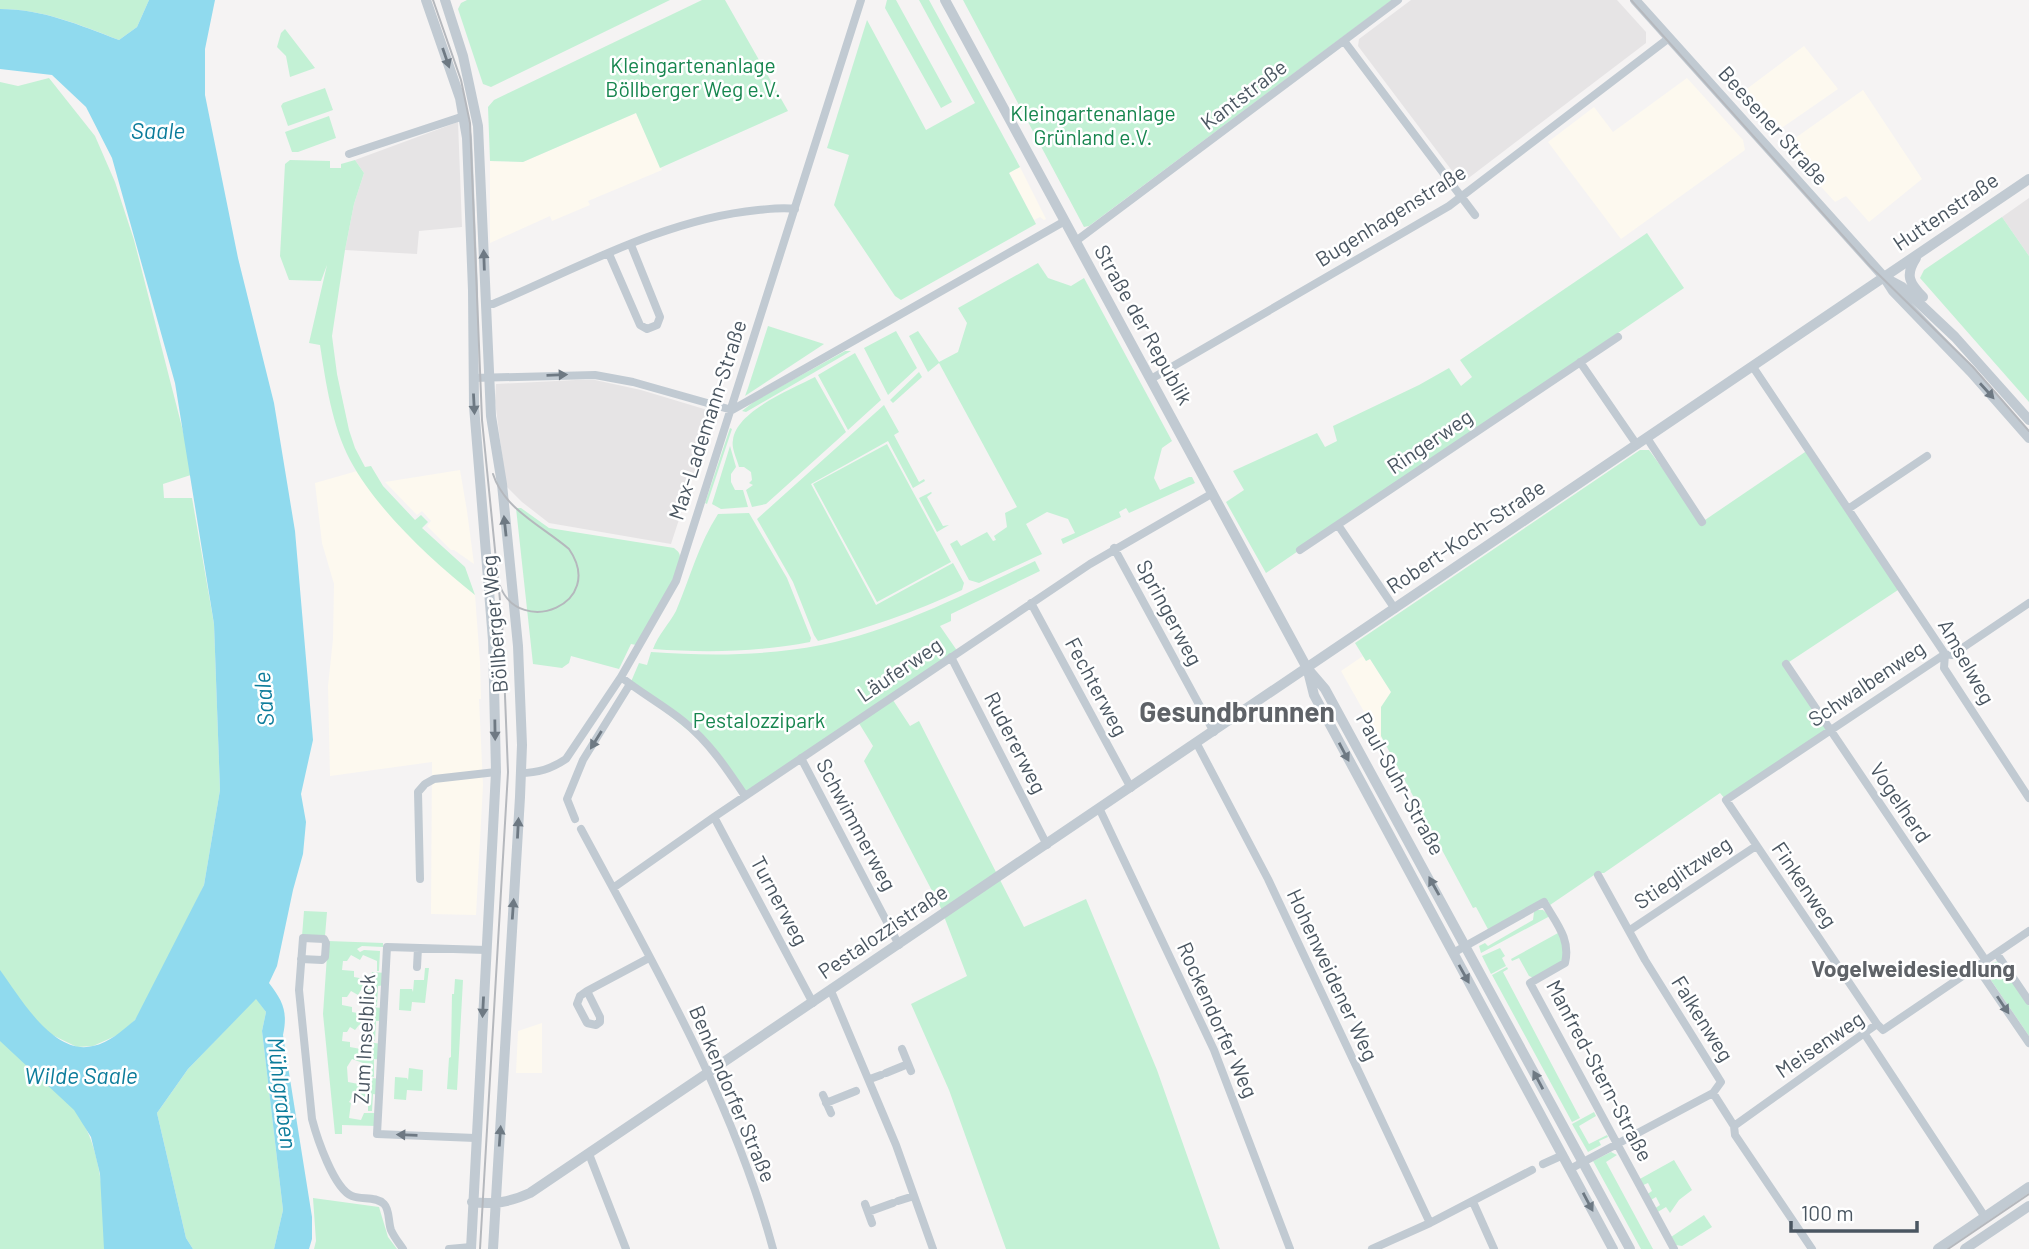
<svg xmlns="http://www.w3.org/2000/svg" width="2029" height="1249" font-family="Barlow,sans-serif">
<rect width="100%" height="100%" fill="#f5f3f3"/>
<path fill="#fdf9ef" d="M1804,46L1838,89L1773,134L1740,94Z
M1687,78L1743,140L1745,150L1621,239L1548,142L1594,107L1613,132Z
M1863,90L1922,179L1869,222L1846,196L1835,202L1784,146Z
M636,113L662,170L588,201L590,205L552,221L550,216L490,243V161L523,162Z
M1020,167L1046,219L1044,220L1040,217L1034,220L1009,172Z
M460,470L467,511L474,564L454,550H451L427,526L431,521L422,511L417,515L385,482Z
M357,471L400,525L432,557L475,595L480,662L481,699H479L483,785L476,915L431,914L432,762L330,776L328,686L333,639L334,584L322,543L315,483Z
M1363,656L1366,661L1370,659L1391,692L1381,736L1382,738L1380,740L1341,671Z
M542,1023V1073H516L518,1031Z"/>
<path fill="#e6e4e5" d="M1411,0H1617L1646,32V43L1466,180H1459L1358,46L1359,39Z
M458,122L462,227L419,231L417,254L345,250L354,204L364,173L355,160Z
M2029,198V256L2002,217Z
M576,380H595L641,390L714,412L671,544L549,523L522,502L506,486L495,401L496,384Z"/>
<path fill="#c3f1d5" d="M0,0H149L137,27L119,40C80,25 43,9 0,9Z
M467,0H670L491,87L483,84L458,9L461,3Z
M702,0H725L788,111L660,168L636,113L523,162L490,161L488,107L494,100Z
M887,0H896L952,102L941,108L885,8Z
M919,0H929L1020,167L1009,173L1036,224L901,300L895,296L834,205L849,155L827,148L867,20L926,130L975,103Z
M963,0H1392L1089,226L1084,227Z
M285,29L315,68L290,77L286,56L277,47L281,33Z
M49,78L95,136L115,182L134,240L194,474L163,484L164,498H192L214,624L220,790L204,885L149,1001L135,1020L120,1034L93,1046L77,1047L46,1032L99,1109L84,1125C101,1154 107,1215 104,1249H0V82L18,86Z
M325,88L333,110L288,126L281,106L283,103Z
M329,116L336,138L298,152H292L285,132Z
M290,160L330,161V168H341V164L355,160L364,173L354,204L345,250L332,336L337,374L349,430L355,448L365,467L371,466L383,486L415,520L421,515L428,522L422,528L465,567L475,595C431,560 377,510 350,460C332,425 326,384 320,345L309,343L327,265L321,281L289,280L280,256L285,164Z
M2002,217L2029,256V402L1920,278L1924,270Z
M1647,233L1684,288L1266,573L1226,502L1244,490L1233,471L1317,433L1325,447L1337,441L1333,426L1419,385L1449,368L1461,386L1472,377L1460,360Z
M1038,263L1048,278L1071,286L1084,278L1172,441L1162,448L1154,478L1160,490L1189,477H1192L1195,483L1129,513L1126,508L1119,512L1121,517L1063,544L1061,539L1075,533L1068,519L1047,512L1026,524L1042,554L979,583L969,580L950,544L957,540L961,546L987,532L993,541L996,540L994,536L1007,527L1005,513L1017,507L939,363L928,372L909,336L918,331L939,362L958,352L967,323L958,308Z
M768,326L824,344L745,396L748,388Z
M896,331L917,368L888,395L864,348Z
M845,351H851L746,412L742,411L756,400Z
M855,353L881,400L848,430L818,375Z
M919,372L922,377L893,403L890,400Z
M815,377L846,432L766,504L752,507L746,490L753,485L749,483L752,480L751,472L744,467H739C737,459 731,448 733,440C736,411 792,389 815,377Z
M884,405L899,432L894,435L919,482L924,479L925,481L913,488L888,441L811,484L876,605L953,563L964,583L962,590C915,612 868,628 818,641L814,635L793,582L757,519Z
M730,428L732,429L707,504L705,503Z
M887,444L951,562L877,602L813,484Z
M730,446L736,467L731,474V482L735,490H743L748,507L721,509L712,504Z
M1640,450H1649L1702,522L1808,450L1901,588L1786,664L1830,730L1726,800L1720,793L1604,873H1597L1550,905L1548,901L1490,933L1476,907L1473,908L1381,736V707L1391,692L1370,659L1366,661L1355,643Z
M931,492L932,493L927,497L943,526L949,525L937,532L919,498Z
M516,508H521L549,528L674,548C677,551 680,552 680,557C680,576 646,627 636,645L631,644L619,669L571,656L569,663L562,668L533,664Z
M749,513L787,578L811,638L810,642C758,652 706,653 653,649C658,635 669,624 676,611C690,578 699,543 718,514Z
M1035,561L1040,571L951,614V621L940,626L958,652L891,697L910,726L919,721L1024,927L1086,899L1157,1070L1220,1249H1006L949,1090L911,1004L967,976L940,906L864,761L873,746L857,720L745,796L709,747L630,684L639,663L647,665L651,652C708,656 765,656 821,645C897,630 966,593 1035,561Z
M1537,910H1543L1550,916L1481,953L1479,946L1485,943L1488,946L1533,920L1534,912Z
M304,911L327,912L325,936H302Z
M1558,933L1563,941L1564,960L1534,978L1529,976L1519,958L1512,961L1511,959Z
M328,941L383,943V947L362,946L357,949L360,952L364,950L380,951L379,971H377V961L363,955L360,960L351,955L347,961H343L342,970L354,971V977L370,980L372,972L385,973V985L378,986L377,1006H375V996L361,990L358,995L351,991L347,997H342V1005L352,1007V1012L368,1015L369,1007L384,1008L383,1021H376L375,1041H372L373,1031L359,1025L355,1030L350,1027L347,1032H343L342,1041L350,1042V1047L366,1050L367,1042L382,1044L381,1060L374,1059V1077L370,1076L371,1066L352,1059L347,1067L348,1082L364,1085L365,1077L380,1079L379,1095L373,1094L372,1111H368V1101L354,1094L349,1102L351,1103L349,1118L361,1120L364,1113H378L377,1126L342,1125V1134H335L323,1014Z
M1500,948L1505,956L1502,958L1506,966L1491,974L1482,956Z
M1999,961L2029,1006V1036L1984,970L1991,963Z
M1507,967L1508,969L1503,972L1580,1118L1572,1122L1492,975Z
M425,968H429L425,1003L412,1002L411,1011L399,1010L400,989H412L413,992L414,980H424Z
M455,979L463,980L457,1090L447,1089L449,1058L451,1057V1052L452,994H454Z
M256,998L266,1012L262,1031L283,1210L274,1249H193L186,1238L157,1113L188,1069Z
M409,1068L423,1070L422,1091L407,1090L406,1100L394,1099L395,1077L407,1078L408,1080Z
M1594,1112L1596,1116L1579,1126L1589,1144L1607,1135L1608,1137L1599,1141L1601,1145L1588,1152L1572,1124Z
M1611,1152L1617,1155L1606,1162L1653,1249H1641L1593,1161Z
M1674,1160L1692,1190L1679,1200L1670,1213L1666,1207L1656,1213L1654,1209L1660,1205L1656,1197L1649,1201L1646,1195L1652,1191L1648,1183L1641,1186L1638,1180Z
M313,1198L379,1207L388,1237L397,1249H314L316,1241Z
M1704,1215L1712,1227L1682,1246L1676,1245L1671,1237Z"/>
<path fill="#90daee" d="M149,0H215L205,49V95L238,258L274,403L295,531L313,740L301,794L306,822L303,854L293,890L277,966L269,983C283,1001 288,1012 283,1035L312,1217V1239L309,1249H274L283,1210L262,1031L266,1012L256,999L188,1069L157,1113L186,1238L193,1249H104L100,1174L91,1137L74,1110L0,1041V970C20,997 53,1056 93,1046C109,1043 123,1030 135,1020L204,885L220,790L214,624L175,383L112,158L86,107L52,75L0,69V9C43,9 79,25 119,40L137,27Z"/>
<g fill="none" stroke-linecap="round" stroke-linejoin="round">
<path stroke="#c1cad2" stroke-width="8" d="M1344,41L1475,215
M349,154L464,116
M1076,241L1398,0
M609,254L640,325L647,329L657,325L660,317L631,245
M486,304H493C578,268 665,219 758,210C770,209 783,207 795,209
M1580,362L1637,445
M1753,367L1945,654L1944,668L2029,798
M473,378L595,375L633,382L732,410L1065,221
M1151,379L1449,206L1669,38
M1647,438L1702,522
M1848,509L1927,456
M1338,525L1395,609
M1114,548L1214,732
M1300,550L1618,337
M1031,603L1131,788
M2029,603L1952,655L1945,654L1726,800L1877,1024L1883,1030L2029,931
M951,657L1047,845
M1786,664L1986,961
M621,677C641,693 663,705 683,721C709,742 727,769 745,796
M1197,744L1268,879L1430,1223
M801,758L899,945
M520,773C538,773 551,769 566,759L621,677L676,581L861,0
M1100,810L1214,1050L1290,1249
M714,817L813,1003
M575,819L567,799L583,760L630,684
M581,829C653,963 733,1100 773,1249
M420,879L418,792L425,784L434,779L496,772
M613,888L714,817L1090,564L1213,493
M1630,930L1756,846
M1453,953L1544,902C1556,923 1571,939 1565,963L1530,983L1674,1249
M1997,954L2029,1001
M301,959L322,960L325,957L326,943L324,939L303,938L299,990L312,1119C317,1138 334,1189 352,1196C362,1200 376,1196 384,1204C390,1210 388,1222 391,1230C394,1237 399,1243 403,1249
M417,967L418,948
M1977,967L2029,1043
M587,991L600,1017V1022L596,1025L587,1023L577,1004L580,996L587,991L649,958
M831,991L896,1145L933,1249
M1864,1033L1985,1217
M902,1049L911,1071
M886,1073L908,1064
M870,1079L881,1075
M1713,1093L1734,1126L1735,1135L1812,1249
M823,1095L831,1113
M826,1103L856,1091
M1734,1126L1877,1024
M475,1138L377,1134L387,947L486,950
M589,1154L626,1249
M1543,1164L1563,1155
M1570,1169L1713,1093L1721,1082L1645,960L1598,875
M898,1201L914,1196
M1473,1202L1494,1249
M865,1204L872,1223
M868,1212L893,1203
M449,1249L471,1247
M1372,1249L1430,1223L1532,1170"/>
<path stroke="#c1cad2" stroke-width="10" d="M426,0L460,98L467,138L473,290L474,406L493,640L496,772L471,1249
M445,0L463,56L478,126L491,416L502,484L518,646L522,745L520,797L493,1249
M945,0L1307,668L1325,689L1630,1249
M1635,0L1884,277L1893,291L1971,372L2029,438
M1916,258C1905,275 1909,283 1923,297
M1887,279L1902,287L1955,337L2029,420
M1308,671L1314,695L1613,1249
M472,1202C494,1205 510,1202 530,1193L2029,179
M1938,1249L2029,1187
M1965,1249L2029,1206"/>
<path stroke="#b5b8bd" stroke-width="2" d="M433,0L461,80L470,123L482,420L502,620L508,772L480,1249
M1631,0L1870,266L1973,367L2029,431
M493,474C504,509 542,526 569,549C607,604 520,638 500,586
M1948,1249L2029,1194"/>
</g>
<defs><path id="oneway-solid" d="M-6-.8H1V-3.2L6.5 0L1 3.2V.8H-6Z" transform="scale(1.75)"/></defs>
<g fill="#6e7983">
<use href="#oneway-solid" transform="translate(446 58) rotate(71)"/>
<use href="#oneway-solid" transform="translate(484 260) rotate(-92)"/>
<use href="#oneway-solid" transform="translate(557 375) rotate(-2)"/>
<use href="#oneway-solid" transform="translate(1987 391) rotate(48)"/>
<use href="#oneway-solid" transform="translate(474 404) rotate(87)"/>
<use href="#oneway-solid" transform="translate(505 526) rotate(-96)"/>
<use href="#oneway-solid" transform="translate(495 730) rotate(89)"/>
<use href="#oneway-solid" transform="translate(596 740) rotate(122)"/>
<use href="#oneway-solid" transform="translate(1344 752) rotate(62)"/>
<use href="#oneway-solid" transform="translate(518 828) rotate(-87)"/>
<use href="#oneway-solid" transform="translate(1434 886) rotate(-119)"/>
<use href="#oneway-solid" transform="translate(513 909) rotate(-86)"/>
<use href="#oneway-solid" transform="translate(1464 974) rotate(61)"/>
<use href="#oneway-solid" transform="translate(2003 1005) rotate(56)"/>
<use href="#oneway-solid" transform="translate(483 1007) rotate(93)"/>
<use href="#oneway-solid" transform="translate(1538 1080) rotate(-118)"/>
<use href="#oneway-solid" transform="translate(407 1135) rotate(-178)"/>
<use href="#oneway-solid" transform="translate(500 1136) rotate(-86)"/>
<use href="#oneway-solid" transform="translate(1588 1202) rotate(62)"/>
</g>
<g text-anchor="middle" stroke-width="5" stroke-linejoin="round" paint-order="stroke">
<g font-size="21" fill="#17864f" stroke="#fff">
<text x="693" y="73">Kleingartenanlage<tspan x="693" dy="24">Böllberger Weg e.V.</tspan></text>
<text x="1093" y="121">Kleingartenanlage<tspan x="1093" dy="24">Grünland e.V.</tspan></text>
<text x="759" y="728">Pestalozzipark</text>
</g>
<g font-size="21" fill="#4a5661" stroke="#fff">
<text transform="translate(1244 95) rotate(-37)" y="7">Kantstraße</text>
<text transform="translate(1773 126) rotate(48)" y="7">Beesener Straße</text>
<text transform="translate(1946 212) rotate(-34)" y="7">Huttenstraße</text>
<text transform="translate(1391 216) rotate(-32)" y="7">Bugenhagenstraße</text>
<text transform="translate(1143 325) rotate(61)" y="7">Straße der Republik</text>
<text transform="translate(708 420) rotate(-72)" y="7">Max-Lademann-Straße</text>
<text transform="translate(1430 442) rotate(-34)" y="7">Ringerweg</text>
<text transform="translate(1466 537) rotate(-34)" y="7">Robert-Koch-Straße</text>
<text transform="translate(1169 613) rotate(62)" y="7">Springerweg</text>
<text transform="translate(495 624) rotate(-95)" y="7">Böllberger Weg</text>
<text transform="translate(1966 662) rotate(61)" y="7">Amselweg</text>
<text transform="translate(900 670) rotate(-34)" y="7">Läuferweg</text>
<text transform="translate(1867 684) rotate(-34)" y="7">Schwalbenweg</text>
<text transform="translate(1096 687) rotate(62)" y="7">Fechterweg</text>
<text transform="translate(1015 743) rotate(63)" y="7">Rudererweg</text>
<text transform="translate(1400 784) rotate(61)" y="7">Paul-Suhr-Straße</text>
<text transform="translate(1900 803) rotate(56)" y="7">Vogelherd</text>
<text transform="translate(856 825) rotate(62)" y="7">Schwimmerweg</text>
<text transform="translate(1683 873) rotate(-34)" y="7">Stieglitzweg</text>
<text transform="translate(1804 885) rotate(56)" y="7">Finkenweg</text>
<text transform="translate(779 901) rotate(62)" y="7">Turnerweg</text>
<text transform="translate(883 932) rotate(-34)" y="7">Pestalozzistraße</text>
<text transform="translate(1332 975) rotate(65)" y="7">Hohenweidener Weg</text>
<text transform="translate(1702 1019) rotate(58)" y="7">Falkenweg</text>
<text transform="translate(1217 1020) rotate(66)" y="7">Rockendorfer Weg</text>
<text transform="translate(365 1039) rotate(-87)" y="7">Zum Inselblick</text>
<text transform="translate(1820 1045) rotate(-34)" y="7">Meisenweg</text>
<text transform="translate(1599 1071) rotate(62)" y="7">Manfred-Stern-Straße</text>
<text transform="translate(732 1094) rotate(67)" y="7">Benkendorfer Straße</text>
</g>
<g font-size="23" font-style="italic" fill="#0c7c9b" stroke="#fff">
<text x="158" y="139">Saale</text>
<text transform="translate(264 699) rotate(-95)" y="8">Saale</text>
<text x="81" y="1084">Wilde Saale</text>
<text transform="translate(282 1093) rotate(83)" y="8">Mühlgraben</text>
</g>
<g font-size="23" font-weight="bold" fill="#5f6368" stroke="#fff">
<text x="1913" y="977">Vogelweidesiedlung</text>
</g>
<g font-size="28" font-weight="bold" fill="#5f6368" stroke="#fff">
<text x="1237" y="722">Gesundbrunnen</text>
</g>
</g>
<path d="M1791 1221v10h126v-10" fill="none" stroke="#4a5661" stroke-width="3.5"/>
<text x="1801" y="1221" font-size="21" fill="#4a5661" stroke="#ffffff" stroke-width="5" paint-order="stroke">100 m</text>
</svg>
